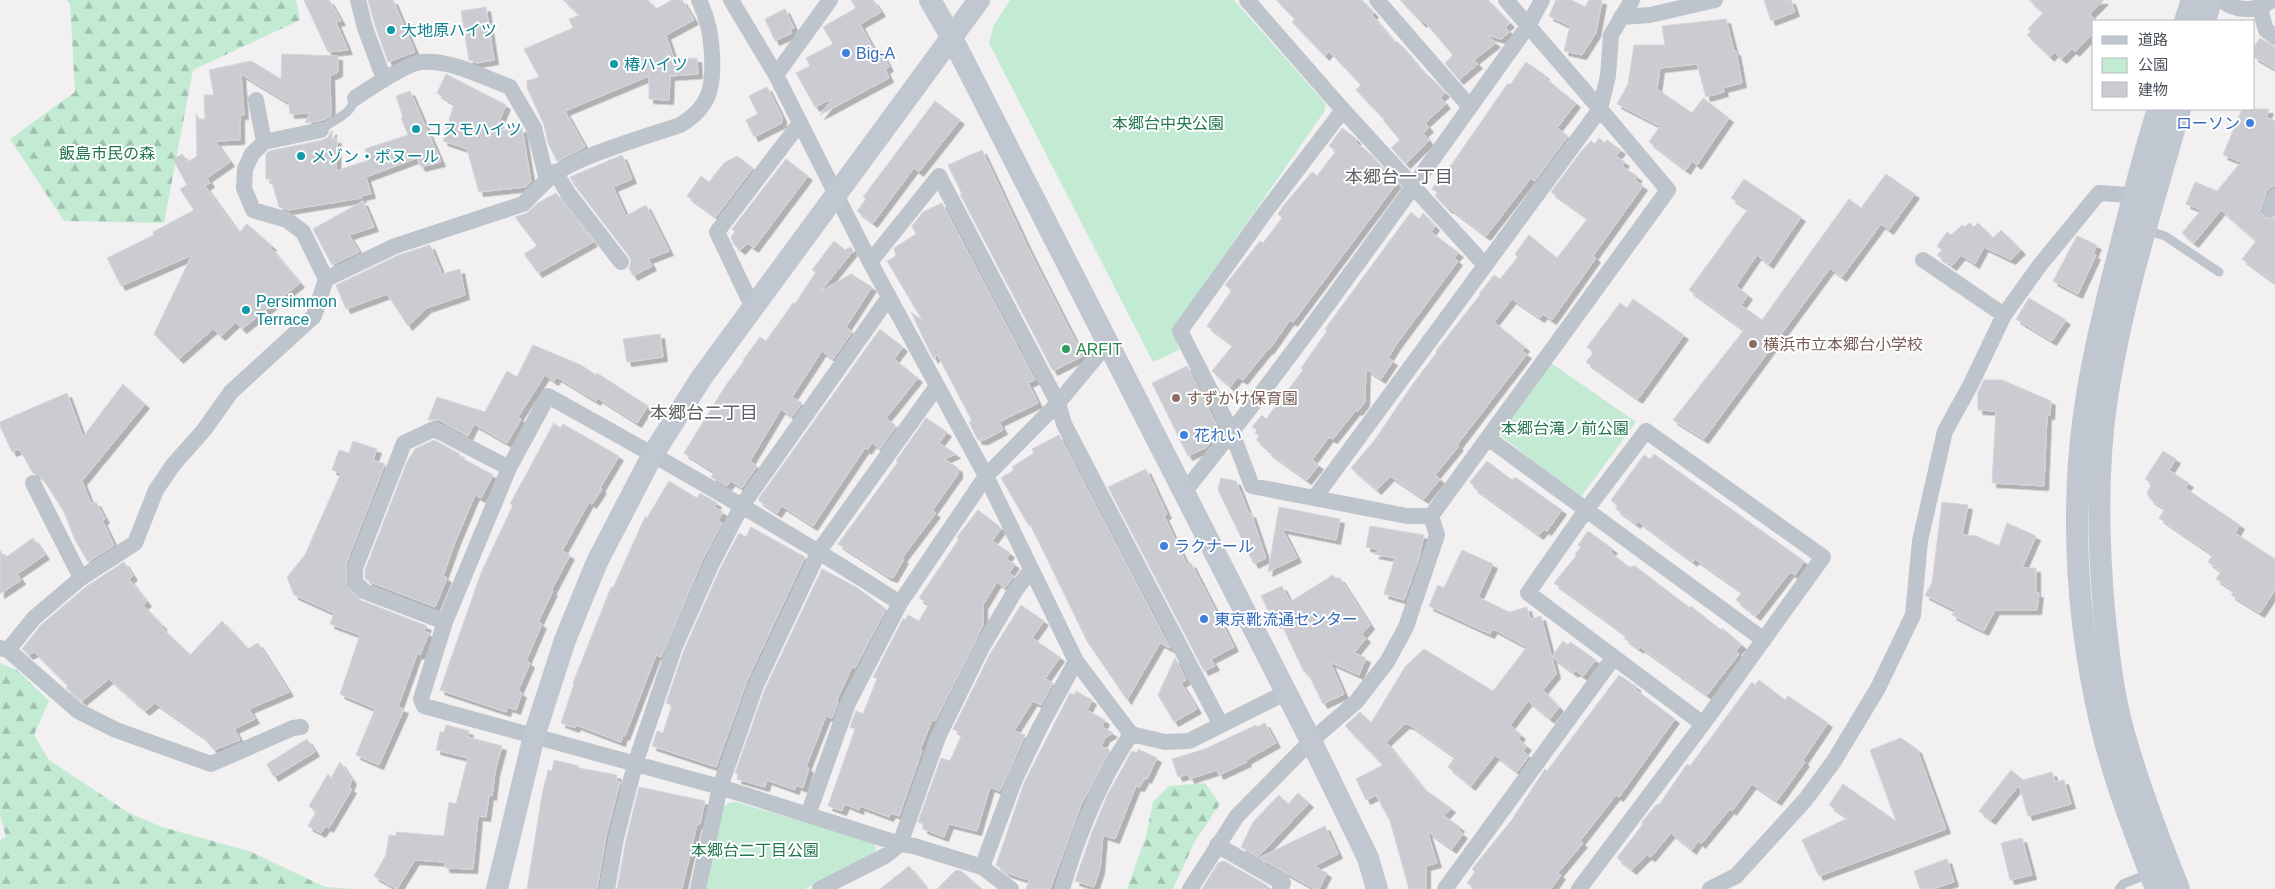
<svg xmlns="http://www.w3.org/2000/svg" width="2275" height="889" font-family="Arial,'Noto Sans JP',sans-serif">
<defs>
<pattern id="forest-firs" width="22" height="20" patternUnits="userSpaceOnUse" patternTransform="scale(1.25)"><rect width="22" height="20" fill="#c3ebd4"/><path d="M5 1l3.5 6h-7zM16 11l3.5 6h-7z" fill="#a0c1af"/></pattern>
<filter id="shadow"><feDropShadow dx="4.5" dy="4.5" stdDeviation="0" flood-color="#0004"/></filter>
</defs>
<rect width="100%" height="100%" fill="#f2f0f0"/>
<path fill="url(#forest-firs)" d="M66,0H296L300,20L193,70L164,223L64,221L10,139L75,92L70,4Z
M0,663L17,670L49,701L34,735L49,760L129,813L162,827L249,851L325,887L354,889H0V840L6,837L0,815Z
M1205,783L1220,804L1195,841L1173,889H1127L1146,836L1153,802L1169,786Z"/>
<path fill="#c3ebd4" d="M1010,0H1234L1326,104L1324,112L1173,329L1179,350L1153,362L989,43L994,25Z
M1548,361L1636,422L1580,498L1501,436Z
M736,802L872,842L876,847L874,856L805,889H706L722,809L728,803Z"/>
<path fill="#cbccd2" stroke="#d4d6db" filter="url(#shadow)" d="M304,0H329L341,21L336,22L348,50L328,52Z
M368,0H393L415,52L388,62L375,25Z
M563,0H648L656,9L672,0H682L694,20L666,35L674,59L697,58L698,74L670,76L669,100L649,99V76L565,111L585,147L557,161L548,143L544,125L527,88V81L539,77L524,49L573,28L569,19L580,15Z
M851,0H873L881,12L860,24L875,52L880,50L889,67L885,69L889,78L820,115L833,98L815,107L796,73L810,66L806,58L833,44L823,27L856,8Z
M1276,0H1362L1374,13L1372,15L1395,43L1397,41L1428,77L1429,76L1445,93L1440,97L1446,104L1425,123L1429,128L1423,133L1429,141L1406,164L1391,148L1400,140L1383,120L1384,119L1356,90L1361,85L1329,51L1325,56L1292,22L1295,19Z
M1400,0H1488L1510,23L1505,27L1510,32L1501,39L1486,35L1496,43L1474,60L1478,64L1459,80L1445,63L1453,55L1424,21L1422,23Z
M1556,0H1571L1585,7L1589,0H1602L1596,33L1582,55L1564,51L1570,26L1549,16Z
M1764,0H1791L1795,12L1771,21Z
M2029,0H2104L2090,14L2094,18V32L2075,52L2072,49L2062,59L2054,52L2050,57L2027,35L2031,31L2028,29L2043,13Z
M486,7L494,60L477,63L469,60L461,11Z
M785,9L794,28L790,29L792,33L775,41L765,19Z
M1726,19L1734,51H1736L1742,83L1723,88L1724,92L1706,97L1697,64L1660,68L1657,89L1692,113L1703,98L1729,118L1697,165L1692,161L1686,170L1649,142L1660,126L1617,104L1628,84L1634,45H1665L1662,26Z
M2260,38L2275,47V69L2254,57V47Z
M282,54L338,56V72L330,76L331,116L323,120L305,123L310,113L290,114L289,103L241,74L244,115H240V140L215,141L230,162L207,178L210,183L205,186L239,233L247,224L272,246L270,247L300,283L242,329L236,322L221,336L213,329L179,359L154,334L192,255L121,286L107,258L154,235L153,232L194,210L180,189L187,185L173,159L182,154L188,162L197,156L196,114L199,119H205L204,95H214L209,70L251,61L281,79Z
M1526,62L1545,75L1544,77L1576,103L1557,128L1568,136L1535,181L1531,178L1486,236L1449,208L1448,209L1435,196L1438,193L1432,189L1446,169L1447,171L1508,83L1510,85Z
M446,74L506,105L495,131L522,128L531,182L526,187L479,192L467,149L443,141L454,104L437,93Z
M767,87L782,117V123L754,137L746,120L758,114L749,96Z
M410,91L441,162L421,167L417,158L366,177L371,194L361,196L362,198L288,210L279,207L271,179H266V154L269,151L323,140L328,137L332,130V139H337L336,171L369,160L365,149L408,135L401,118L403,117L396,96Z
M935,101L960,120L919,172L914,168L873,223L857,211L866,199L863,197Z
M2242,109H2269L2266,117L2275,121V186L2269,188L2266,192L2260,211L2266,219L2275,218V283L2242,259L2256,241L2221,210L2194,243L2182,233L2201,210L2186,204L2195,182L2217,191L2241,162L2223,155Z
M1342,128L1354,137L1357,140L1355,142L1367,151L1397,183L1293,322L1290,320L1269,350L1268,349L1243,380L1238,377L1230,387L1212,371L1233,345L1207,326L1232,290L1225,285L1260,241L1263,243L1282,218L1278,214L1284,205L1312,172L1317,176L1336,151L1329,146Z
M1599,138L1605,143L1607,140L1621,150L1616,156L1625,162L1622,166L1638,177L1635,180L1643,186L1593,256L1596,258L1552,320L1543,314L1540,318L1512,299L1494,322L1525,347L1522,351L1527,354L1457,445L1459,446L1435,475L1440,479L1424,499L1390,476L1377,490L1351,468L1374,441L1410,388L1437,352L1436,351L1480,295L1479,294L1494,275L1500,279L1518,257L1515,254L1529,235L1557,258L1588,218L1551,192L1583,149L1591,141L1595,144Z
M982,150L1030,252L1083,356L1053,371L960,194H962L948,165Z
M622,155L632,179L613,187L626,216L646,205L669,251L648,259L652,266L633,276L629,268L631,261L629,256L576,187L573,183L577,181L573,182L570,177Z
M737,156L753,168L716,217L687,196L701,176L709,182L724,163Z
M786,159L808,176L754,248L747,243L741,250L734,245L731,237L735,232L732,229Z
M1886,174L1915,194L1889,230L1881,224L1842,277L1830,268L1704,439L1673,420L1744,330L1689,290L1748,209L1731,198L1744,179L1801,217L1769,264L1757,255L1736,286L1748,295L1741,305L1762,320L1849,199L1861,208Z
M556,193L593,242L538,273L524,254L537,246L515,217L527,213L538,203Z
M363,201L374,227L349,235L359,252L332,265L313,229Z
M942,203L1035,380L1028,383L1038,403L999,422L1003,430L984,440H978L969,422L972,421L937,354L934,359L930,352L911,312L922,320L887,261L896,256L894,248L916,234L912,226L923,212Z
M1411,212L1419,219L1423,213L1435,226L1431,232L1459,253L1454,258L1458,261L1396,345L1388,358L1393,361L1381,379L1366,369L1365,402L1358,411L1356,410L1333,439L1329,437L1312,460L1319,465L1307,480L1267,451L1268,449L1256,440L1259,436L1255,433L1257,430L1252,427L1262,415L1266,419L1303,370L1301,368L1327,331L1325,329Z
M1969,223L1974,227L1978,223L1993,238L2001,230L2021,250L2011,260L1984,247L1975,264L1961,255L1952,266L1937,255L1942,250L1937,246L1947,232L1951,235L1962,225L1965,227Z
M2077,236L2097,245L2093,254L2096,255L2078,294L2053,281Z
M834,241L845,250L851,247L853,251L820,292L851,274L872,287L846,327L852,332L833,359L822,351L792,397L802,403L792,417L781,409L750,461L757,466L742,488L731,481L727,486L711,477L714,472L684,453L726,385L744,361L743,360L760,337L766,341L793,303L795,304L816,272L812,270Z
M430,245L442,274L460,269L465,295L427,308L408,326L387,294L346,309L336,285L399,255Z
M2029,298L2066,320L2052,341L2016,319Z
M1633,299L1684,335L1638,399L1586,362L1594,352L1587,347L1620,303L1627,308Z
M880,329L903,347L894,359L918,378L886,418L896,426L880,449L872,443L867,450L865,448L813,526L782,506L777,513L759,501V498Z
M660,334L663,357L627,362L623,339Z
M533,345L581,365L596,375L597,373L648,406L637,423L598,398L596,401L557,377L554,381L545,375L518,417L521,419L507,443L474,424L468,436L439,420H428L437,397L485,412L507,371L517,377Z
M1187,366L1217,426L1206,431L1211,441L1207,447L1188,456L1152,383Z
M1984,380H2002L2051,401L2050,415H2047L2044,486L1992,483L1996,411L1978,410V392Z
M123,384L145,404L82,481L91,504L96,502L105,519L102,520L114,545L88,562L75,540L64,512L47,485L39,475L33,473L19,449L12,452L0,426V422L67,393L83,437Z
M926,418L947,432L939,443L956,454L944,459L958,468V474L932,511L936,513L902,558L904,559L893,578L887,576L838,544L898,462L896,461Z
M554,423L560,428L563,424L619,456L600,488L602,489L592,504L589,502L562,551L570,555L551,591H553L538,622L542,624L526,661L530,663L518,691L522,693L516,710L508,707L506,712L440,690L481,573L513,505L510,504Z
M1059,435L1170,648L1160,643L1127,700L1087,641L1030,524L1029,526L1001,478L1014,470L1012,467L1034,453L1032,449Z
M434,440L460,454L458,456L493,475L481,498L475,495L456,540L443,576L447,578L435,607L370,582L365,578V570L407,462L415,449Z
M353,441L377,449L373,460L385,464L346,564V585L360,600L427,626L424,631L429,633L420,655L417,654L398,707L404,709L379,765L356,755L375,709L340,694L360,635L330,624L334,613L294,595L287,577L305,555L341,473L332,470L339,450L349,453Z
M2163,451L2176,459L2169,470L2189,483L2185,488L2240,525L2235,533L2275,559V590L2260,613L2231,595L2234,591L2216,579L2221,571L2208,562L2213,555L2159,518L2165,509L2150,499L2147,492L2152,484L2145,479Z
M1654,454L1804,561L1795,575L1790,572L1756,616L1736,600L1742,592L1695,559L1693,562L1638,521L1636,524L1616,509L1618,506L1611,500L1644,455L1650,459Z
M1487,461L1512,480L1515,477L1562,510L1547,531L1544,529L1539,535L1473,487L1474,486L1470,482Z
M1146,469L1167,514L1164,516L1187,565L1191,563L1234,647L1211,659L1215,666L1204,671L1108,487Z
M1221,478L1236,481L1249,514L1251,513L1266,558L1254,564L1218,490Z
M669,481L697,498L700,493L717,503L714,507L723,512L718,521L722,523L702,561L661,657L656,655L625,736L623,735L621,742L576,725L575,728L561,723L574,684L573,683L611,587L613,588L645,517L647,518Z
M1942,502L1968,505L1962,535L1976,536L1999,546L2007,523L2036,536L2022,568H2036V593H2039L2037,610H1995L1984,631L1952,615L1955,610L1925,595L1932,583Z
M1279,507L1340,519L1336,540L1282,529L1297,558L1268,572Z
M978,510L999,526L1001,529L992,541L1010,553L1006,559L1015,564L1009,573L1014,576L1005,588L997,582L983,605V625L935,721L932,720L920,750L922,751L899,816L891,813L889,817L860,806L859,810L845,804L842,811L828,806L855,729L850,727L856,711L863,714L877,679L873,677L903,619L905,620L908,615L919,621L929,604L919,598L959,539L957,537Z
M1370,526L1424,535L1419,558L1404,600L1384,594L1395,558L1374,554L1380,550L1366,547Z
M751,527L805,557L747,681L716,767L652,746L657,731L663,733L672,705L666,703L684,650L720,569L739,533L746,537Z
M1588,531L1613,549L1610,552L1629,567L1635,566L1690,608L1691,606L1721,630L1722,628L1742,645L1736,651L1739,654L1707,695L1640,647L1639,649L1624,638L1626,635L1554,583L1576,556L1575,554L1581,547L1578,545Z
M33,538L45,555L17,574L21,580L0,594V550L5,558Z
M1462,550L1493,564L1478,597L1509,612L1527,607L1530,619L1541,616L1556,674L1543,690L1559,707L1550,719L1528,701L1510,725L1521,735L1518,739L1527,746L1523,751L1529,756L1517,772L1495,755L1471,786L1448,767L1455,757L1410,725L1405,724L1386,742L1424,789L1451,808L1444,816L1460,827L1458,830L1463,834L1452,849L1427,831L1437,863L1426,866V889H1409L1390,821L1376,795L1366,800L1356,779L1383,765L1345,726L1360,712L1371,723L1405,667L1424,649L1493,691L1527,647L1493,629L1490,634L1429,606L1438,585L1444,588Z
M124,562L133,576L129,579L147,602L143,605L163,626L161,627L190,655L222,621L248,649L258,643L289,692L249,709L255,719L234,729L240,740L214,750L202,736L155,703L145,711L109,679L82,701L66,688L68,686L34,652L29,655L22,649L41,625L87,586Z
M822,569L856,587L886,609L855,668L852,667L836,702H838L832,718L826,716L806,767L809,768L803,788L796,785L795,790L767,780L765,787L737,779L738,774L735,773L765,689Z
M1333,575L1335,578H1340L1370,625L1362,634L1366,638L1354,653L1366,658L1359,675L1330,662L1344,694L1323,704L1307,671L1304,672L1280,621L1275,624L1261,596L1282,586L1290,602Z
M1021,605L1044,621L1032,638L1060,657L1045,679L1053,683L1041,705L1033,701L1014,731L1025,735L1000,791L990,787L977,831L949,824L944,837L923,829V824L918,822L941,758L950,761L962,734L953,729L990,654Z
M1563,641L1568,645L1570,642L1596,660L1583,676L1576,671L1574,673L1552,657Z
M1175,658L1186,680L1181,683L1197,709L1174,722L1158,695Z
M1619,675L1637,687L1635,689L1675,719L1619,797L1616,795L1580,841L1583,843L1558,873L1561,875L1551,889H1476L1467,883L1475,872L1472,869L1511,821L1545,769L1547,771Z
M1759,680L1785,700L1788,696L1828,723L1803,760L1805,762L1777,801L1752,784L1732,811L1730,809L1701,844L1698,841L1692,850L1671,833L1651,857L1647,855L1632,870L1617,858L1643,824L1641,823L1657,804L1659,805L1687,764L1690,766L1752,682L1755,685Z
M1076,691L1092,700L1087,710L1105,720L1102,727L1113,733L1105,738L1101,746L1110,750L1081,805L1050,889H1026L1029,880L1007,873L996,865L1024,783L1070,693L1074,695Z
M1265,723L1276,743L1246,760L1247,762L1219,775L1217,770L1190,779L1188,774L1178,777L1172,759L1205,749L1256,725L1257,727Z
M446,725L469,731L468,737L502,746L495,772L492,796L489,795L486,817L478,816L473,869L445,868V862L415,860L397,889L374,876L386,855L389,835L396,836V832L444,836L449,802L456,804L468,758L436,750L440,732H444Z
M1901,738L1917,749L1946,829L1819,876L1802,840L1848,818L1829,805L1843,784L1896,821L1870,750Z
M307,739L315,752L274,777L267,764Z
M1138,749L1157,758L1147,779L1145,778L1140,787L1136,786L1115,839L1103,835L1100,869L1094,887L1075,881L1092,832L1108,794L1132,751L1137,753Z
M554,760L579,766V768L617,775L616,781L620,782L606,836L597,889H527L542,795L548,770L552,771Z
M340,762L352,780L349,787L352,789L329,828L326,826L321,833L308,826L316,812L309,806L328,774L331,778Z
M2011,770L2023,780L2052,772L2055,782L2064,780L2071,804L2028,816L2019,785L1991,820L1979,811Z
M639,787L705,801L700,824H697L682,889H617L626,840Z
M1298,793L1309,803L1258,857L1241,847L1253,822L1279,795L1288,804Z
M1325,826L1338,854L1314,866L1327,873L1319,889H1315L1259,858Z
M2022,838L2032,875L2010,880L2001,843Z
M1947,859L1954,882L1933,889H1920L1914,871Z
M1224,861L1268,886L1267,889H1202L1218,863Z
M909,866L927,889H880Z
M956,870L961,871L982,889H937Z"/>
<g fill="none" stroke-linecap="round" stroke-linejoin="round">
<path stroke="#bdc4cb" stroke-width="9" d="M321,130C333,119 351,116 355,98
M2146,230L2165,236L2219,272
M2119,889L2123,884L2150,873"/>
<path stroke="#bdc4cb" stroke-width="16" d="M358,0L365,28L384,79
M731,0L776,75L870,262L986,476L1076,661L1131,734L1165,742L1189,741L1285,693
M1247,0L1343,110L1484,264
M1377,0L1470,107
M2221,0C2237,12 2256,12 2272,0
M2260,9L2266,30L2275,37
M1621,17L1650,15L1715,0
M776,75L830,0
M355,98C367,90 409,62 422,62C452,60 483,77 510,87L534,128L547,180C569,158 648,136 680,125C709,108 714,88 712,56C711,35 708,19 699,0
M256,100L264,142
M1343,110L1266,211L1180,331L1232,433L1252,486L1407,516H1431L1668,190L1600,109L1608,76L1611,35L1632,0
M321,130L264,142L252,154L245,169L244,188L253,210L287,220L303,232L326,279
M555,172L568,193L621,262
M2270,210L2275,196
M1923,260L2004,315
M870,262L939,176L1058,403L1064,424L1221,725
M753,308L717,232L800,123
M1488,438L1764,640
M509,468L434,429L404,443L355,568V582L364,591L445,622L421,699L424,706L720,787L900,844L914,846L982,867L1011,889
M33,483L81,578
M1184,492C1305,342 1415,183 1528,26L1542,0
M1315,497L1600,109L1506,0
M445,622L509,468L548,396C667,462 785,529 900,603
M0,648L8,650L34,618L81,578L135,543L156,490L173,465L204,430L231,392L314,316L326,279L395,246L523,204L547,180
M8,650L78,711L116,730L211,764L293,728L301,727
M808,815L848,703L900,603L986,476L1058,403L1107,344
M1217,845L1283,883L1280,889
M982,867L1015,779L1040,727L1076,661
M607,889L616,838L635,764L675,646L711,565L741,507L889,297
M698,889L720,787L756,685L819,551L937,386
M820,889L885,856L900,844L938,737L981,649L1015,591L1031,570
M1062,889C1078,834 1099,782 1131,734
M1190,889L1237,816L1311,741L1356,702L1387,662L1406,627L1437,535L1431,516
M1445,889L1614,657
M1579,889L1703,724L1823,557L1646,431L1586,510L1528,593L1703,724
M1710,889L1736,876L1806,799L1834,761L1878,688L1913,615L1920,541L1945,431L1970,386L2004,315L2040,265L2099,193L2144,196"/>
<path stroke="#c0c7d1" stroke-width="22" d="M930,0L952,38L1311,741L1368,858L1377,889
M2185,21L2192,0
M2205,21L2211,0
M497,889L534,736L565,640L597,562L653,454L702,377L979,0
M2156,889C2136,836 2114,781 2101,725C2081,640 2073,549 2079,462C2084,391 2101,321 2119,252C2131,204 2143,156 2158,109
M2179,889C2157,834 2136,779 2121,722C2112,686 2108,647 2104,610C2098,540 2096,468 2107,398C2122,300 2153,204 2180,109"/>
</g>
<g fill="#0f9aa8" stroke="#fff" stroke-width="2">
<circle cx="391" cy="30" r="5"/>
<circle cx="614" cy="64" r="5"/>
<circle cx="416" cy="129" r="5"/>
<circle cx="301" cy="156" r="5"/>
<circle cx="246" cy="310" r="5"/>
</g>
<g fill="#3f7fe0" stroke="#fff" stroke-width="2">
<circle cx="846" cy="53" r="5"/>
<circle cx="2250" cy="123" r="5"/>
<circle cx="1184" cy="435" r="5"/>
<circle cx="1164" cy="546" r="5"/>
<circle cx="1204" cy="619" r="5"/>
</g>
<g fill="#8d6e63" stroke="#fff" stroke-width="2">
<circle cx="1753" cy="344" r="5"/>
<circle cx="1176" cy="398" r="5"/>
</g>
<circle fill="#2e9e5b" stroke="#fff" stroke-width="2" cx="1066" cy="349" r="5"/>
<g text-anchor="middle" stroke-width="4" stroke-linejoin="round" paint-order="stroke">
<g font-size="16" fill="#0d838f" stroke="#fff" text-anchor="start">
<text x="401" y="36">大地原ハイツ</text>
<text x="624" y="70">椿ハイツ</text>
<text x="426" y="135">コスモハイツ</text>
<text x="311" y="162">メゾン・ポヌール</text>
<text x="256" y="307">Persimmon<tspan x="256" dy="18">Terrace</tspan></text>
</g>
<g font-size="16" fill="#366cbe" stroke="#fff" text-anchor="start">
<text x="856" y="59">Big-A</text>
<text x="2240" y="129" text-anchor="end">ローソン</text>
<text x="1194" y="441">花れい</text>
<text x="1174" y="552">ラクナール</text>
<text x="1214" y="625">東京靴流通センター</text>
</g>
<g font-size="16" fill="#21764f" stroke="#fff">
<text x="1168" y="129">本郷台中央公園</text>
<text x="107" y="159">飯島市民の森</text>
<text x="1565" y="434">本郷台滝ノ前公園</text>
<text x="755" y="856">本郷台二丁目公園</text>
</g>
<g font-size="16" fill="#785e54" stroke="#fff" text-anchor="start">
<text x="1763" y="350">横浜市立本郷台小学校</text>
<text x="1186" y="404">すずかけ保育園</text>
</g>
<g font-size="16" fill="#27864d" stroke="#fff" text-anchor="start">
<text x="1076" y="355">ARFIT</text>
</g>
<g font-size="18" fill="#5d6064" stroke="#fff">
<text x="1399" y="183">本郷台一丁目</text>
<text x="704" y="419">本郷台二丁目</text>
</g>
</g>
<rect x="2092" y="20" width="162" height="90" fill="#ffffff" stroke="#b7babd"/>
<rect x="2102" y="36" width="25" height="8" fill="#c0c7d1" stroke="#b7babd"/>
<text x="2138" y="45" font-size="15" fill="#4a525b">道路</text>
<rect x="2102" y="58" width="25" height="15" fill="#c3ebd4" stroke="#b7babd"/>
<text x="2138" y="70" font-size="15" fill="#4a525b">公園</text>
<rect x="2102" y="82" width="25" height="15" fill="#cbccd2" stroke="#b7babd"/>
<text x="2138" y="95" font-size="15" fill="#4a525b">建物</text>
</svg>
